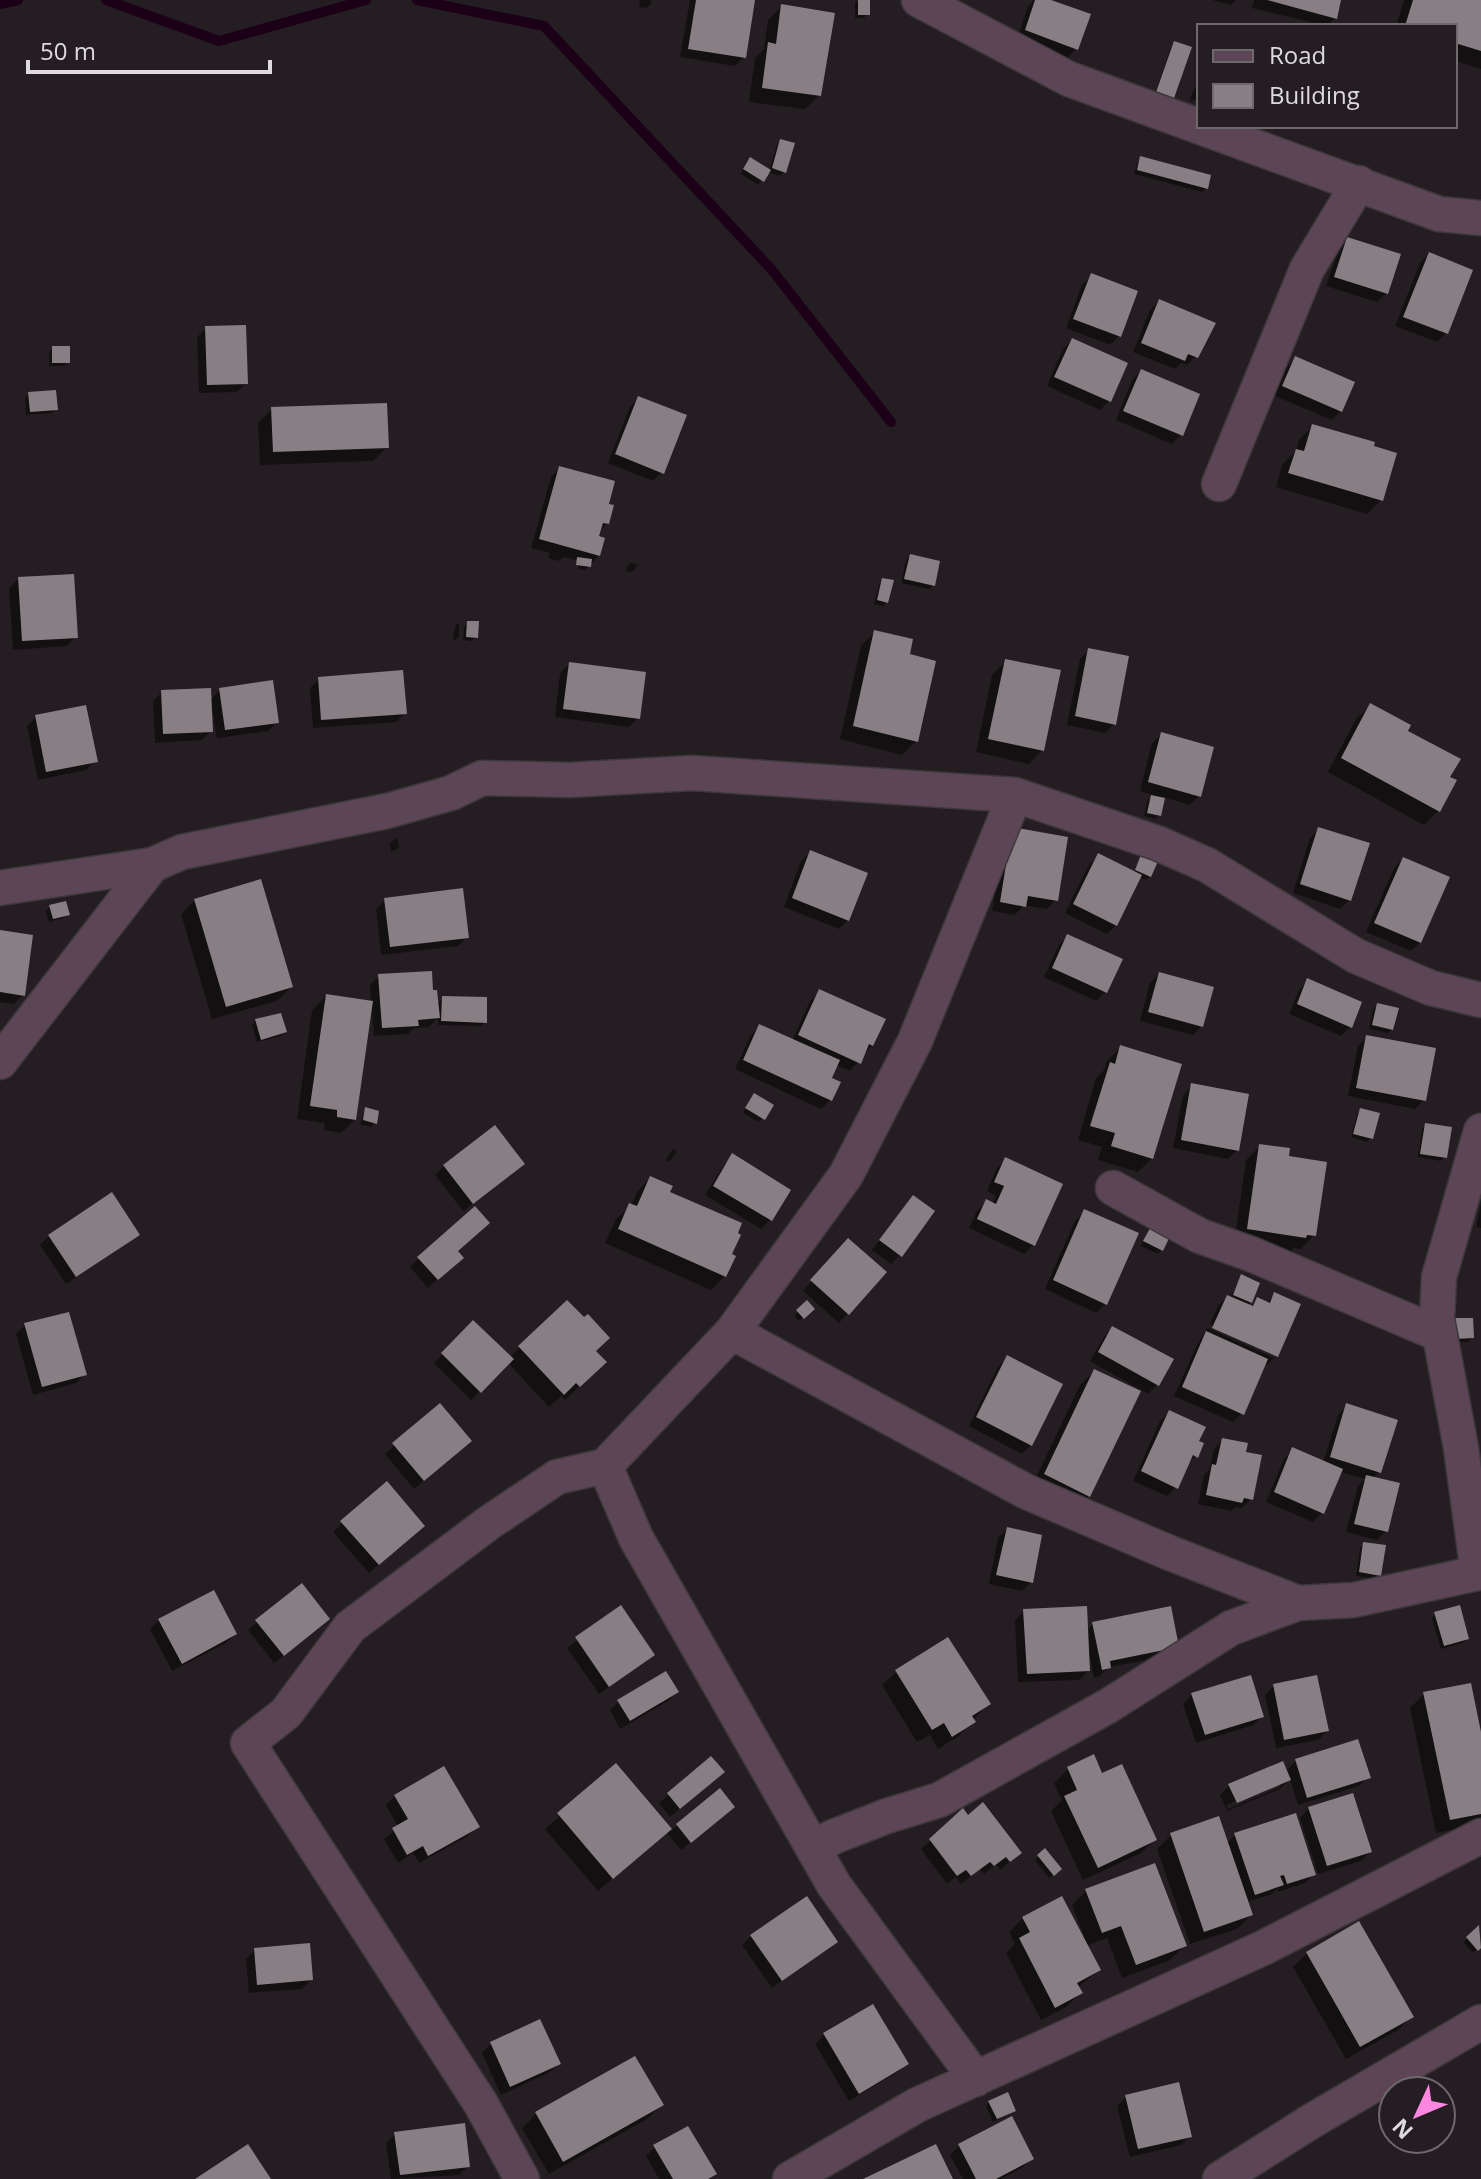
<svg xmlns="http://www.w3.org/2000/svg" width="1481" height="2179" font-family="'Open Sans',sans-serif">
<rect width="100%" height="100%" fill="#241e22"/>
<path fill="#0007" fill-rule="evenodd" d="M640,0H651V4L647,8L639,7Z
M690,0H749L744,57L735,66L680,57Z
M858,0H868V14L864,18H855V3Z
M1034,0H1046L1076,49L1067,58L1017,39L1028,6Z
M1212,0H1236L1231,5Z
M1254,0H1339L1335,18L1327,26L1252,8Z
M1404,0H1481V69L1455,61V26H1396Z
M782,6L819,95L805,109L749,102L755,58L764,49L768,20Z
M1175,43L1189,48L1153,99L1171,47Z
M1198,85L1196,99L1189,102L1194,89Z
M781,141L784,172L780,176L768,172L758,185L741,174L746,164L769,171L777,145Z
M1141,159L1206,188L1202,192L1134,174L1137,163Z
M1348,239L1386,293L1377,302L1326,286L1339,248Z
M1429,254L1470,271L1446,333L1437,342L1395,326L1420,263Z
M1091,276L1135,292L1119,336L1110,345L1066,328L1082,285Z
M1159,301L1196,356L1187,365L1181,363L1175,369L1133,352L1150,310Z
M206,328L246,383L237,392L199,393L197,337Z
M1072,340L1109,401L1100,410L1047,386L1063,349Z
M53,348L68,362L64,366H49V352Z
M1295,359L1341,411L1332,420L1275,396L1286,368Z
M1141,371L1181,435L1172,444L1116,420L1132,380Z
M29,394L56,409L52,413L26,415L25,398Z
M639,398L662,472L653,481L608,463L630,407Z
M272,409L387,447L373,461L260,465L258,423Z
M1313,426L1381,500L1367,514L1276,487L1282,465L1296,451L1299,440Z
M560,468L607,505V523L598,533L599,555L585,570L578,569L579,561L563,557L559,561L548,558L550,553L531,548L551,477Z
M910,556L933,585L929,589L901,583L906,560Z
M630,563L637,564L636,568L632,572L625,571Z
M18,579L76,637L67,646L13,650L9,588Z
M883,580L887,602L883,606L874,604L879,584Z
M459,622V637L453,641L455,626Z
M468,623L476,637L472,641L463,640L464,627Z
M875,632L907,656L916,741L902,755L840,739L861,646Z
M1089,650L1114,724L1105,733L1067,725L1080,659Z
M1006,661L1042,750L1029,764L976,752L992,675Z
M569,664L638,718L629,727L555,717L560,673Z
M319,679L405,713L396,722L313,728L310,688Z
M220,690L277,722L268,731L217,738L213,714H210L211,731L202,740L155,743L153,701L162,692L209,701Z
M1370,706L1448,778L1438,811L1424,825L1328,772L1356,719Z
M36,717L95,761L86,770L38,780L27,726Z
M1162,734L1199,796L1190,805L1163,797L1159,815L1155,819L1144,816L1147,801L1153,795L1140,791L1152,743Z
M1319,829L1349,900L1340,909L1293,893L1310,838Z
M397,838L399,848L391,852L390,843Z
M1004,839L1056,900L1047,909L1024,905L1015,915L992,911Z
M810,852L848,920L839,929L784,907L801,861Z
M1143,854L1150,876L1146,880L1139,877L1116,925L1107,934L1065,913L1089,865L1098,856L1133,873Z
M1403,859L1420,942L1411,951L1366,932L1394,868Z
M195,900L291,987L277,1001L212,1019L181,914Z
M385,900L467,937L458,946L381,955L376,909Z
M50,907L67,914L63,918L49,922L46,911Z
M0,932L23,995L14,1004L0,1002Z
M1068,936L1105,992L1096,1001L1044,977L1059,945Z
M1159,974L1202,1026L1193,1035L1140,1021L1150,983Z
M379,976L431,992L437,1004L443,998L485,1022L481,1026L438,1025V1017L429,1027L414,1028L408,1034L374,1036L372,1010L355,1119L341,1133L324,1130L325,1123L297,1119L312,1010L326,996L371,1002L370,985Z
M1308,981L1350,1027L1341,1036L1289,1014L1299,990Z
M819,992L872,1045L850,1071L836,1065L830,1079V1100L821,1109L735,1069L751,1035L760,1026L792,1041L810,1001Z
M1377,1005L1392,1029L1388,1033L1369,1029L1373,1009Z
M256,1021L285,1032L281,1036L257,1042L252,1025Z
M1367,1037L1424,1100L1415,1109L1348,1096L1358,1046Z
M1121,1047L1152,1158L1138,1172L1098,1160L1102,1147L1078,1140L1096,1078L1104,1070L1107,1061Z
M1192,1086L1237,1150L1228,1159L1173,1148L1183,1095Z
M750,1100L763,1118L759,1122L743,1113Z
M366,1110L375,1123L371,1127L360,1124Z
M1361,1110L1371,1138L1367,1142L1351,1137L1357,1114Z
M1426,1125L1445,1157L1441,1161L1418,1157L1422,1129Z
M1260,1146L1287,1158L1314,1235L1301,1249L1294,1248L1291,1251L1234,1243L1246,1160Z
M673,1149L677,1152L669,1162L666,1159Z
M733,1156L788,1190L770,1220L761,1229L705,1195L724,1165Z
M1006,1159L1033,1245L1024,1254L969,1228L977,1211L986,1202L992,1204L996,1196L987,1191L997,1168Z
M444,1166L513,1173L463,1211L435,1175Z
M650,1178L730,1255L725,1276L711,1290L605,1243L616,1219L631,1206L637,1192Z
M913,1197L900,1255L891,1264L872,1250Z
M1481,1203V1228L1476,1227Z
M1084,1212L1105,1304L1096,1313L1045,1289L1075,1221Z
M1153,1225L1161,1250L1158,1254L1141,1246Z
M137,1234L128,1243L66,1284L40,1245L49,1236Z
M839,1250L884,1272L839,1323L803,1291Z
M456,1252L452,1266L428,1288L410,1267L419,1258Z
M1242,1277L1257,1284L1247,1310L1258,1299L1266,1303L1275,1295L1276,1356L1275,1357V1354L1210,1324L1218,1306L1227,1297L1230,1298Z
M807,1303L812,1308L799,1321L794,1316Z
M473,1323L509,1358L520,1347L594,1351L604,1362L565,1400L561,1396L549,1407L508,1363L471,1400L434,1363Z
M1451,1324L1472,1338L1468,1342H1452Z
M25,1325L85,1374L76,1383L33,1395L16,1334Z
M1113,1328L1157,1385L1148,1394L1090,1361L1104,1337Z
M1208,1328L1274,1358L1267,1365L1264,1364L1242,1413L1233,1422L1174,1396L1198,1343Z
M1007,1358L1031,1445L1022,1454L969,1426L998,1367Z
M1094,1371L1089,1496L1075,1510L1031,1488L1080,1385Z
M440,1406L460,1450L414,1489L385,1454Z
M1347,1406L1379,1472L1373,1478L1386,1531L1377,1540L1346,1532L1358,1486L1365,1479L1340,1472L1322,1513L1313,1522L1266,1502L1284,1459L1293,1450L1323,1463L1338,1415Z
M1169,1412L1197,1442L1196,1456L1187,1465L1176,1487L1167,1496L1133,1481L1160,1421Z
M1223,1440L1244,1454L1251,1499L1242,1508L1236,1507L1231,1511L1198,1504L1204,1475L1209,1470L1214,1449Z
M342,1523L414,1535L369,1573L333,1532Z
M1007,1529L1031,1582L1022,1591L989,1584L998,1538Z
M1364,1544L1380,1575L1376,1579L1356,1576L1360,1548Z
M621,1608L653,1655L599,1694L567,1648Z
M1169,1608L1168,1656L1109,1667L1100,1676L1094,1678L1090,1659H1087L1088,1671L1079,1680L1018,1682L1015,1620L1024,1611L1086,1631L1093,1624Z
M1435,1614L1467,1639L1463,1643L1441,1649L1432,1618Z
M328,1619L274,1663L248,1630L257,1622Z
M159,1620L235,1634L226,1643L172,1671L150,1629Z
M948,1639L988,1704L959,1736L938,1749L930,1735L917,1742L882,1685L896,1672Z
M1274,1686L1327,1731L1318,1740L1276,1748L1265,1695Z
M677,1692L668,1701L620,1729L610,1710L619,1701Z
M1424,1694L1481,1742V1824L1436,1833L1410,1708Z
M1192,1695L1262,1716L1253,1725L1196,1743L1183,1704Z
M1093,1757L1101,1776L1155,1839L1141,1853L1083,1880L1051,1811L1062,1800L1054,1783L1068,1769Z
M711,1758L713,1780L670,1817L659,1803Z
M1296,1761L1368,1777L1359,1786L1298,1805L1290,1779L1280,1789L1227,1811L1220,1795L1229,1786L1285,1772ZM1280,1783V1787L1228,1809L1226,1805Z
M616,1766L671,1831L720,1791L724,1815L681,1850L666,1832L598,1891L545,1829Z
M444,1769L477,1827L468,1836L419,1863L413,1853L398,1863L384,1839L398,1827L386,1805L395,1796Z
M1309,1808L1370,1852L1361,1861L1318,1874L1300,1818Z
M1218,1818L1226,1844L1236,1834L1314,1874L1305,1883L1278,1892L1277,1889L1272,1894L1247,1902L1251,1915L1237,1929L1190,1944L1157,1849L1171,1835Z
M942,1831L1020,1853L1000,1870L996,1864L984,1874L980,1869L961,1884L956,1877L947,1884L921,1849Z
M1039,1856L1060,1869L1049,1878L1035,1860Z
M1086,1891L1184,1946L1170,1960L1122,1978L1107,1938L1086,1946L1099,1970L1077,1988L1080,1993L1066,2007L1041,2020L1006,1953L1015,1944L1009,1932L1023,1918L1061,1898L1081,1937L1084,1936L1072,1905Z
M1479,1928L1481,1946L1473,1953L1463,1942Z
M751,1936L836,1941L772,1988L742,1945Z
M255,1950L311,1980L302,1989L249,1993L246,1959Z
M1307,1953L1411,2017L1398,2030L1346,2059L1293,1967Z
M824,2035L907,2063L898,2072L849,2101L815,2044Z
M491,2044L559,2063L550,2072L501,2095L482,2053Z
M634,2058L661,2105L647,2119L549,2174L522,2128L536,2114Z
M1126,2097L1190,2136L1181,2145L1130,2157L1117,2106Z
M989,2102L1014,2111L993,2122L986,2106Z
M1011,2119L1032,2158L1023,2167L1001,2179H963L950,2155L959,2146Z
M395,2134L468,2166L459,2175L391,2179L386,2143Z
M655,2147L714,2174L709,2179H659L646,2156Z"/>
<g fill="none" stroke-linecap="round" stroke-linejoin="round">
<path stroke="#1c0017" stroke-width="10" d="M106,0L219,41L366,0
M417,0L544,26L772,270L891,422
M0,4L18,0"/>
</g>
<path fill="#877f84" d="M696,0H755L746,58L688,49Z
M858,0H870V15H858Z
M1035,0H1051L1091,14L1078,50L1025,30Z
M1267,0H1341L1337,19Z
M1413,0H1481V51L1455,43V26H1405Z
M781,4L835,13L821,96L762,88L768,42L776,44Z
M1174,41L1192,47L1173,101L1155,95Z
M780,139L795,143L786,173L772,168Z
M1140,156L1211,175L1208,189L1137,170Z
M750,157L771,170L764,182L743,169Z
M1347,237L1401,254L1388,294L1334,277Z
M1429,252L1473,270L1448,334L1403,317Z
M1091,273L1138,291L1121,337L1073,319Z
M1159,299L1216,323L1198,358L1188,354L1185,361L1141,343Z
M246,325L248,384L207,385L205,326Z
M1072,338L1128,363L1111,402L1054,377Z
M52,346H70V363H52Z
M1295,356L1355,382L1342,412L1282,386Z
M1141,369L1200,394L1183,436L1123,411Z
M56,390L58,410L30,412L28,392Z
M638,396L687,415L664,474L615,454Z
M387,403L389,448L273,452L271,407Z
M1312,424L1375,442L1374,446L1397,453L1383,501L1288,473L1296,449L1304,451Z
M559,466L615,481L609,504L614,505L609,524L603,523L599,536L605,538L600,556L539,539Z
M910,554L940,561L935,586L904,579Z
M577,557L592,559L591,567L576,565Z
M74,574L78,638L22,641L18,577Z
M882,578L894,580L888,603L877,600Z
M467,621H479L478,638L466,637Z
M874,630L913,639L910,654L936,661L918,742L853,726Z
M1088,648L1129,656L1116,725L1075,716Z
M1005,659L1061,670L1044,751L988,739Z
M569,662L646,672L640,719L563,709Z
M403,670L407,714L321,720L318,677Z
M273,680L279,723L225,730L219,688Z
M211,688L213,732L163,734L161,690Z
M1370,703L1411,725L1408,731L1461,759L1450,777L1457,780L1440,812L1341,758Z
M86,705L98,762L46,772L35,715Z
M1161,732L1214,747L1201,797L1148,782Z
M1151,795L1165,798L1161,816L1147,813Z
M1012,827L1068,837L1058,901L1028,896L1026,907L1000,902Z
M1318,827L1370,843L1351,901L1300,884Z
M810,850L868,873L849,921L792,898Z
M1142,852L1159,859L1151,877L1135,870Z
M1098,853L1142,875L1117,926L1073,904Z
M1403,857L1450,877L1421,943L1374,923Z
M261,879L293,987L226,1007L194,899Z
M463,888L469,938L390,947L384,898Z
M66,901L70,915L53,919L49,905Z
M0,930L33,935L25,996L0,992Z
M1067,934L1123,959L1107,993L1052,968Z
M432,971L433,990H437L440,1018L418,1020L419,1026L382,1028L378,974Z
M1159,972L1214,987L1203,1027L1148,1012Z
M1307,978L1362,1002L1352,1028L1297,1004Z
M819,989L886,1019L873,1046L869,1044L861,1064L798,1035Z
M326,994L373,1001L356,1120L337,1117V1110L310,1106Z
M442,996L487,997V1023L441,1021Z
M1377,1003L1399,1008L1393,1030L1372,1025Z
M281,1013L287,1032L261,1040L255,1019Z
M759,1024L840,1060L832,1078L841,1082L832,1101L743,1060Z
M1366,1035L1436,1048L1426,1101L1356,1088Z
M1120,1045L1182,1064L1153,1159L1111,1146L1115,1133L1090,1126L1110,1062L1115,1064Z
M1191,1083L1249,1094L1239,1151L1181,1140Z
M754,1093L774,1105L765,1120L745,1108Z
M365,1107L379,1111L377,1124L363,1120Z
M1360,1108L1380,1113L1373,1139L1353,1134Z
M1425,1123L1452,1127L1447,1158L1420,1154Z
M495,1125L525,1164L473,1204L443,1165Z
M1259,1144L1290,1148L1289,1156L1327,1162L1316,1236L1307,1235L1306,1238L1247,1229Z
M732,1153L791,1190L772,1221L713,1186Z
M1005,1157L1063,1184L1035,1246L977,1219L986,1199L996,1204L1004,1186L994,1182Z
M650,1176L673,1186L670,1192L742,1223L738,1233L741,1235L732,1254L736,1256L726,1277L618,1229L629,1203L637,1206Z
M112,1192L140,1235L76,1277L48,1235Z
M913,1195L935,1211L902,1257L879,1240Z
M475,1206L490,1223L458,1251L464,1258L438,1280L417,1257Z
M1084,1209L1139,1233L1107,1305L1053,1280Z
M1153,1223L1172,1232L1163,1251L1143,1241Z
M848,1238L887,1272L849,1315L810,1280Z
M1241,1274L1260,1283L1252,1303L1233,1295Z
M1274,1292L1301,1304L1278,1357L1212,1328L1227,1295L1253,1306L1257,1297L1270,1303Z
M567,1300L584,1317L588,1314L610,1338L596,1351L607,1362L580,1387L576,1383L564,1395L518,1346Z
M807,1300L815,1309L804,1319L796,1310Z
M69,1312L87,1375L42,1387L24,1323Z
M1454,1318H1473L1474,1338L1455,1339Z
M473,1320L514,1359L481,1393L441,1353Z
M1112,1326L1174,1359L1159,1386L1098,1352Z
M1206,1331L1268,1359L1244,1415L1182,1387Z
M1007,1355L1063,1384L1032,1446L976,1417Z
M1094,1369L1141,1391L1090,1497L1044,1474Z
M440,1403L472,1441L424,1481L392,1443Z
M1346,1403L1398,1420L1381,1473L1330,1457Z
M1169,1410L1206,1427L1199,1441L1204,1443L1198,1458L1193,1455L1178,1489L1141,1471Z
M1222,1438L1248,1443L1246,1452L1262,1455L1253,1500L1244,1498L1242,1503L1206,1495L1212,1464L1216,1465Z
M1292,1447L1343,1469L1324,1514L1274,1492Z
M1366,1475L1400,1483L1388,1532L1354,1524Z
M387,1481L425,1526L379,1565L340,1521Z
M1007,1527L1042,1535L1033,1583L996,1575Z
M1363,1542L1386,1545L1381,1576L1359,1572Z
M302,1583L330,1619L284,1656L255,1620Z
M214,1590L237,1634L182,1664L158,1619Z
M621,1605L655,1655L609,1687L575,1637Z
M1460,1605L1469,1639L1444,1646L1434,1612Z
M1087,1606L1090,1671L1027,1674L1023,1609Z
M1171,1606L1179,1647L1110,1661L1111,1668L1102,1670L1092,1622Z
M948,1637L991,1704L972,1716L976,1722L952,1737L944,1723L932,1730L895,1670Z
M666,1671L679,1692L630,1721L617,1700Z
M1251,1675L1264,1717L1205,1735L1191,1693Z
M1317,1675L1329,1731L1284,1740L1273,1684Z
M1471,1683L1481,1732V1814L1450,1820L1423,1692Z
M1358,1739L1371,1778L1307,1798L1295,1759Z
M1094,1754L1102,1773L1122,1764L1157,1840L1098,1868L1064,1796L1077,1790L1067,1767Z
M711,1756L725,1772L680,1809L667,1793Z
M1283,1761L1291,1780L1237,1803L1228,1784Z
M616,1763L672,1829L613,1879L557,1813Z
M444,1766L480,1827L428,1856L423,1846L407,1855L392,1828L408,1819L394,1795Z
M720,1788L735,1807L691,1843L676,1824Z
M1353,1793L1372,1852L1327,1866L1308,1807Z
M983,1802L1022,1853L1010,1862L1006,1857L994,1866L990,1862L971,1876L966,1870L957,1876L929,1839L963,1808L968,1815Z
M1296,1813L1316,1875L1287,1884L1284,1875L1280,1876L1284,1885L1255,1895L1234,1833Z
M1219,1816L1253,1915L1204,1932L1170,1833Z
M1045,1848L1062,1869L1054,1876L1037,1855Z
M1155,1863L1187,1946L1136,1965L1121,1926L1102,1933L1085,1889Z
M807,1896L838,1942L782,1981L750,1935Z
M1062,1896L1101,1970L1077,1983L1083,1993L1055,2008L1019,1938L1030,1932L1022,1917Z
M1359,1921L1414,2017L1360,2047L1306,1952Z
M1479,1925L1481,1948L1478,1951L1466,1937Z
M310,1943L313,1980L257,1985L254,1948Z
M873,2004L909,2064L859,2094L823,2033Z
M540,2019L561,2064L510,2087L490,2042Z
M635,2056L664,2105L563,2162L535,2112Z
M1179,2082L1192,2137L1138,2149L1125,2095Z
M1008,2092L1016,2111L997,2119L988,2101Z
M1012,2116L1034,2159L996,2179H976L958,2144Z
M465,2123L470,2167L400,2175L394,2132Z
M688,2126L717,2174L708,2179H673L653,2145Z
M248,2144L271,2179H195Z
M936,2144L953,2179H863Z"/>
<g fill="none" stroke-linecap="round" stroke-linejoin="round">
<g stroke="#3e383c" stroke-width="37">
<path id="minor" d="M919,0L1069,79L1439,214L1481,218
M1219,484L1307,269L1359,183
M0,888L152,865L182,852L387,811L451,793L482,778L569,780L692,773L1015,795L1157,843L1207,865L1356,956L1431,988L1481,1000
M0,1062L152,865
M1113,1188L1200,1236L1251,1254L1439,1334
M732,1332L1027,1492L1170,1553L1298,1603L1354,1600L1478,1573L1461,1448L1437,1319L1439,1277L1481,1131
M813,1848L833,1837L887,1816L939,1800L1108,1706L1231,1628L1298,1603
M976,2079L834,1885L636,1538L605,1466L732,1332L846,1175L915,1041L1015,795
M522,2179L481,2104L248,1743L286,1713L350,1627L490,1522L557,1477L605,1466
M790,2179L917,2105L1263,1948L1481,1836
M1220,2179L1310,2122L1481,2022"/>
</g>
<use href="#minor" stroke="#5c4656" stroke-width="34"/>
</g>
<rect x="1197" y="24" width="260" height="104" fill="#241e22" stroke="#6e696d" stroke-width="2"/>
<rect x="1213" y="50" width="40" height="12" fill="#5c4656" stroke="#6e696d" stroke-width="2"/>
<text x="1269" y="64" font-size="24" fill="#dedadd">Road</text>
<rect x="1213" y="84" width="40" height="24" fill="#877f84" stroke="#6e696d" stroke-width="2"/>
<text x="1269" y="104" font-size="24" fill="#dedadd">Building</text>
<g transform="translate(1417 2115) rotate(226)"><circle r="38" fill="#241e22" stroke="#6e696d" stroke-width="2"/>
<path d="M0-6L14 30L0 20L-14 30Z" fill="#fd86e1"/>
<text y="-12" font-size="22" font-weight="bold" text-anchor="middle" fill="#dedadd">N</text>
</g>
<path d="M28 60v12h242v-12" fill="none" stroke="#dedadd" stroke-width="4"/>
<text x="40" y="60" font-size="24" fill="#dedadd" stroke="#241e22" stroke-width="6" paint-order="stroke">50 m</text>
</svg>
